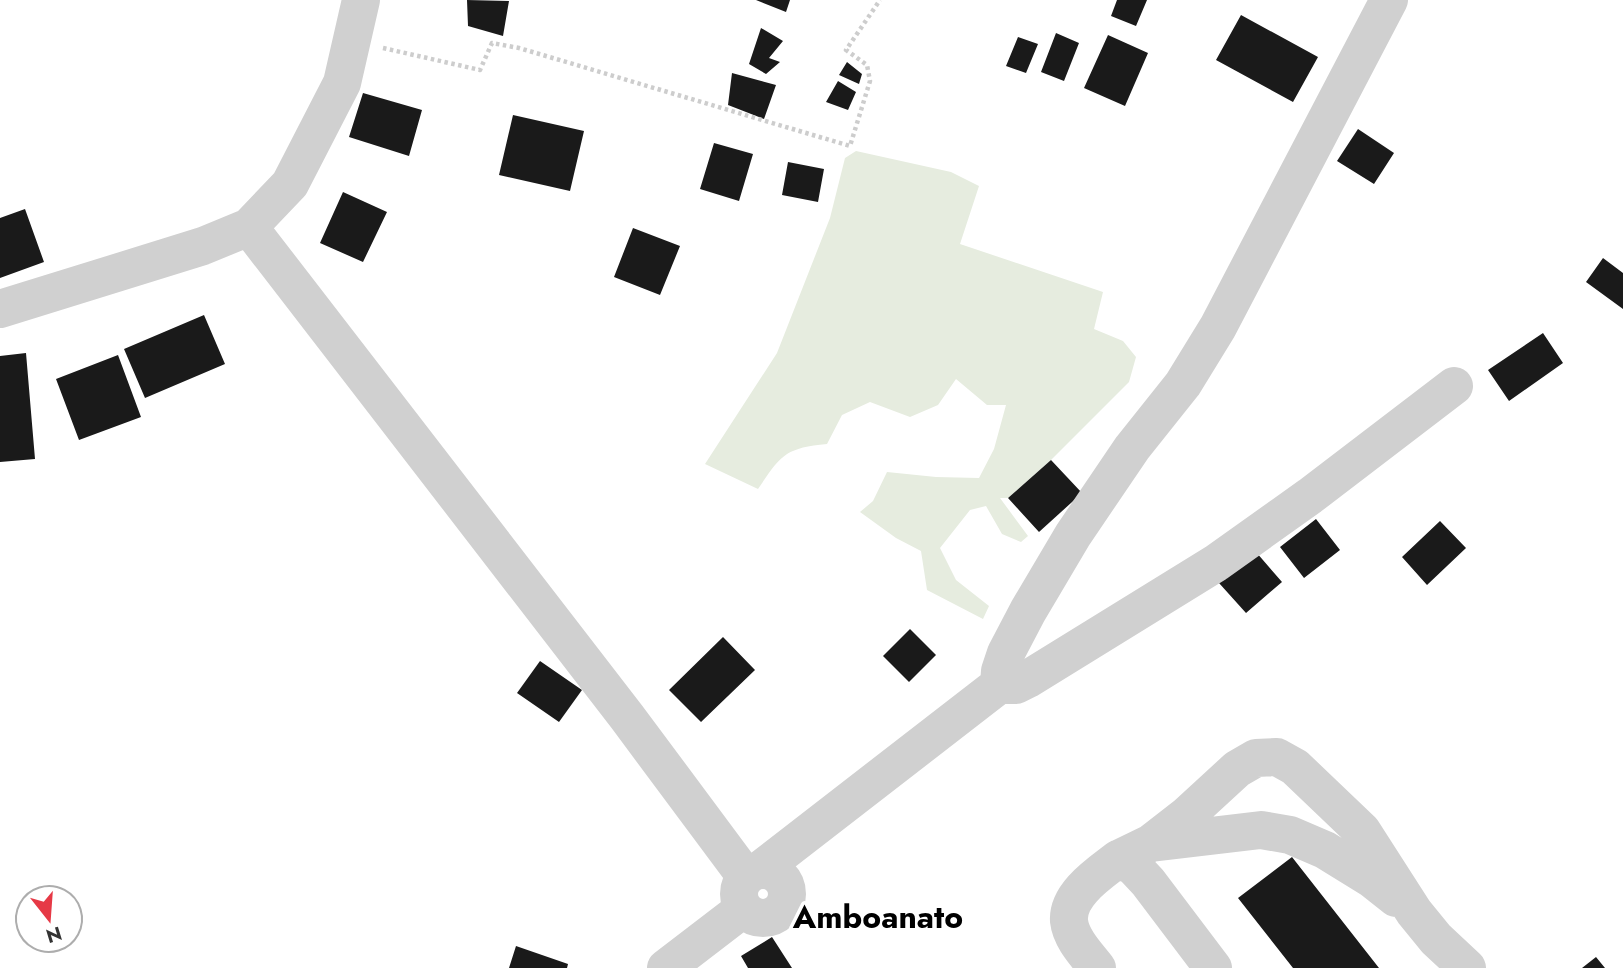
<svg xmlns="http://www.w3.org/2000/svg" width="1623" height="968" font-family="Jost,sans-serif">
<rect width="100%" height="100%" fill="#fff"/>
<path fill="#e6ecdf" d="M856,151L951,172L979,186L960,244L1103,292L1094,329L1123,341L1136,357L1129,382L1051,460L1008,498H1000L1028,536L1021,542L1002,534L986,506L970,510L940,548L956,580L989,606L983,619L927,590L921,551L896,538L860,512L873,501L887,472L936,477L979,478L994,449L1006,405H987L956,379L938,405L910,417L870,402L842,415L827,444C785,448 781,455 758,489L705,464L777,353L830,218L845,158Z"/>
<path fill="#1a1a1a" d="M467,0L509,1L503,36L468,26Z
M756,0H790L786,12Z
M1117,0H1147L1136,26L1111,16Z
M1241,15L1318,57L1293,102L1216,60Z
M761,28L783,41L769,58L780,62L766,74L749,64Z
M1056,33L1079,43L1064,81L1041,72Z
M1108,35L1148,53L1125,106L1084,88Z
M1018,37L1038,44L1026,73L1006,66Z
M847,62L862,74L859,84L839,75Z
M732,73L776,85L764,119L728,105Z
M838,81L856,92L848,110L826,102Z
M363,93L422,110L409,156L349,137Z
M513,115L584,131L570,191L499,175Z
M1358,129L1394,153L1374,184L1337,161Z
M714,143L753,154L739,201L700,189Z
M788,162L824,169L818,202L782,195Z
M343,192L387,212L363,262L320,243Z
M25,209L44,262L0,278V218Z
M633,228L680,246L660,295L614,277Z
M1603,258L1623,273V309L1586,282Z
M204,315L225,364L145,398L124,349Z
M1543,333L1563,363L1509,401L1488,370Z
M26,353L35,459L0,462V356Z
M118,355L141,417L79,440L56,379Z
M1051,460L1082,493L1039,532L1008,498Z
M1316,519L1340,550L1304,578L1280,547Z
M1440,521L1466,548L1427,585L1402,557Z
M1256,552L1282,582L1246,613L1219,583Z
M910,629L936,655L909,682L883,656Z
M723,637L755,670L701,722L669,690Z
M540,661L582,690L559,722L517,693Z
M1292,857L1379,968H1293L1238,898Z
M772,937L792,968H748L741,956Z
M516,946L568,964L567,968H509Z
M1596,957L1605,968H1582Z"/>
<g fill="none" stroke-linecap="round" stroke-linejoin="round">
<path stroke="#cdcdcd" stroke-width="4.5" stroke-dasharray="3.5 3.5" stroke-linecap="butt" d="M383,48L480,70L492,43L519,48L850,146L870,81L867,65L846,50L880,0"/>
<path stroke="#d0d0d0" stroke-width="38" d="M249,227L627,717L746,877
M0,309L203,246L249,227L290,184L342,83L361,0
M999,685H1016L1028,679L1216,563L1310,496L1454,386
M1151,843L1187,815L1237,769L1256,758L1277,757L1295,767L1362,831L1414,912L1436,939L1467,968
M1118,859L1151,843L1261,830L1290,835L1325,850L1372,879L1396,898
M760,870L999,685L1000,671L1006,653L1028,611L1073,535L1132,448L1183,384L1218,327L1389,0
M739 894a24 24 0 1 1 48 0a24 24 0 1 1-48 0Z
M666,968L743,909
M1097,968C1087,955 1071,939 1069,921C1067,894 1100,873 1118,859L1133,866L1148,882L1213,968"/>
</g>
<g text-anchor="middle" stroke-width="7" stroke-linejoin="round" paint-order="stroke">
<g font-size="32" font-weight="bold" fill="#000" stroke="#fff">
<text x="878" y="928">Amboanato</text>
</g>
</g>
<g transform="translate(49 919) rotate(163)"><circle r="33" fill="#ffffff" stroke="#adadad" stroke-width="2"/>
<path d="M0-5L12 26L0 18L-12 26Z" fill="#e63946"/>
<text y="-10" font-size="19" font-weight="bold" text-anchor="middle" fill="#333333">N</text>
</g>
</svg>
